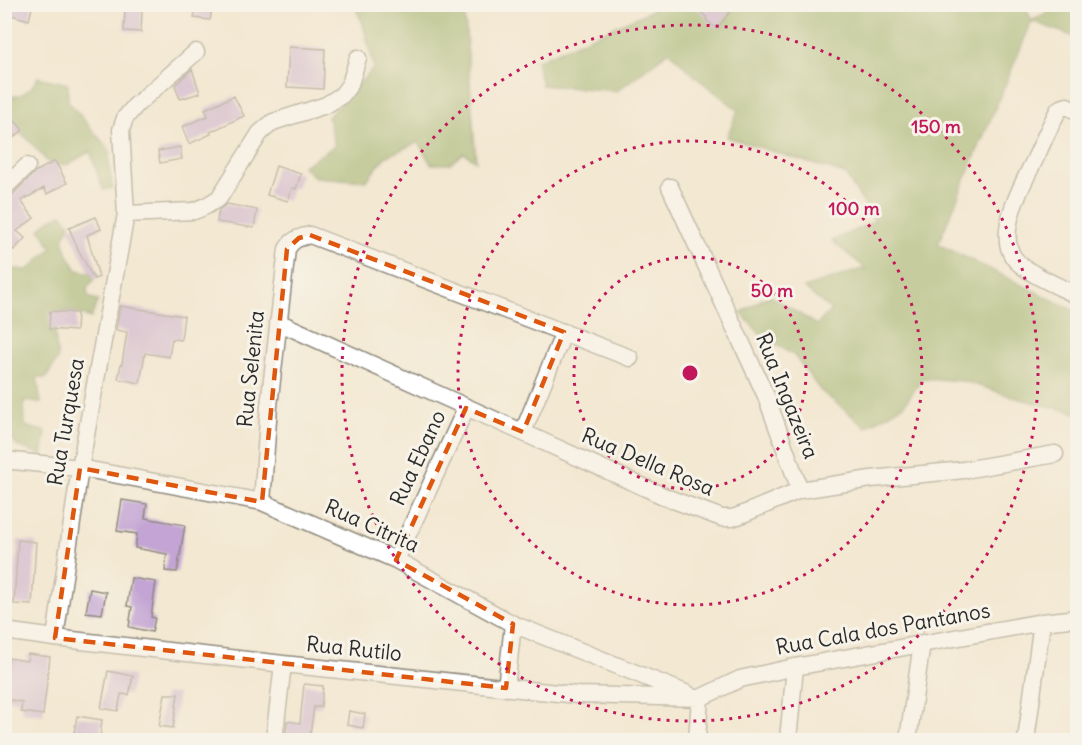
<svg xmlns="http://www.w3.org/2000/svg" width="1082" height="745" font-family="Delius,sans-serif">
<rect width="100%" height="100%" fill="#f7f3e8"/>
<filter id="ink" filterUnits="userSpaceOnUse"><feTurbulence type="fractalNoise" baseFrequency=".0167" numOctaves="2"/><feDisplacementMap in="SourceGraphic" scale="12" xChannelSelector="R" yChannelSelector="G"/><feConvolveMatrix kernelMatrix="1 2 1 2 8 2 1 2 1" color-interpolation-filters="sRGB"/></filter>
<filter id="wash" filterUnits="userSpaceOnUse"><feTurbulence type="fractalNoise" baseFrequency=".008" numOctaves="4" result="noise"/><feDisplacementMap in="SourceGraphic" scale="24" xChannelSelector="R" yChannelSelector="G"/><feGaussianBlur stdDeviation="1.35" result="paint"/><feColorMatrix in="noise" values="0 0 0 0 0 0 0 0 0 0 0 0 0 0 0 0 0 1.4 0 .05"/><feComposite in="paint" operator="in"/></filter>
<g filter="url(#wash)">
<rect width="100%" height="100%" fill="#f3e8d2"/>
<path fill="#90ac5e" stroke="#5e6c44" stroke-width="1.5" d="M1020,4L1025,7L1032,21L1059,5H1077V38L1032,21L938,244L1077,312V413L1020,399L964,381L923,378L904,405L866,427L820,390L795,356L762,336L741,313L769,295L817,325L831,310L804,288L865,268L832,241L875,221L845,174L727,137L738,110L697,78L669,51L617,91L542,85L536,61L653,10L654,5Z
M354,5H464L476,161L464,153L449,164H431L418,142L385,157L366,181L315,177L303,166L335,146L328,117L374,68L363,24Z
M38,77L68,84V101L110,151L109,166L113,188L103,190L90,151L69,164L51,166L26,137L5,124L4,97C21,98 31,91 38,77Z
M62,214L70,224L63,239L68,255L77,270L98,274L87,288L88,297L98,301L91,318L71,311L52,312L58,358L46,378L37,377L41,403L24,401L25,426L46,432L42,455L17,446L10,434L5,436L4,289L7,285L5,278V268L28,270L52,248L40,229L51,219Z"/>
<g id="blocks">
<path fill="#c3a4d4" d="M4,4H33L29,20L4,13Z
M196,4H213L210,20L194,18Z
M693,4H726L732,9L717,29L706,20L707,18Z
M125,9L142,10L141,32L124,31Z
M289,47L325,49L323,89L287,87Z
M192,69L200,93L180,99L175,85Z
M234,96L244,116L210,132L211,134L189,144L182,127L208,116L205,109Z
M4,108L23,130L4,146Z
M180,147L182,159L160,163L158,151Z
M55,161L67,183L47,194L44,188L21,201L34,218L17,231L25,238L14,250L4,242V198L11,196L35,172Z
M276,166L301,174L296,189L292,188L288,201L267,195Z
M227,204L257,210L254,228L217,222L219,210Z
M96,217L101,229L87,235L99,277L94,279L79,251L69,228Z
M120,306L184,316L181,340L172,339L169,357L145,353L140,383L118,379L121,364H122L127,332L116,330Z
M50,311L77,313L76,331L49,329Z
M122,500L147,504L145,518L185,525L177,572L165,571L167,554L135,548L137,534L117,531Z
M18,540L36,542L32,605L14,604Z
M131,578L156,582L151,617L155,618L152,632L129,627L132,607L127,606Z
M90,589L106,592L102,614L86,612Z
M28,654L50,657L43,715L21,712L22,702L4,699V687L9,658L27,661Z
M108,671L133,676L129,695L121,694L118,711L101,708Z
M304,684L323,686L321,707H314L309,741H285L287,721L300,723Z
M165,694H178L173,728L159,726Z
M349,711L365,714L363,728L347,725Z
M77,716L102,720L100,737L74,733Z"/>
</g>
</g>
<g filter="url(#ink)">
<use href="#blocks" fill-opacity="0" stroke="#8f8a7e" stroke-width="1.5"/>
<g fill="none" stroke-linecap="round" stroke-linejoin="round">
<g stroke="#8f8a7e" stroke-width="19">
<path id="minor" d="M1078,112L1067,106L1059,109C1050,125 1043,142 1035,159C1023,184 995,232 1014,258C1025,273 1061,287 1078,296
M670,187L766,396L800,490
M4,188L27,166
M126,214L194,211L206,206L219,198L260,133L273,122L326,105L342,95L350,84L358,58
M278,322L668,498L722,518H732L741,515L800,490L871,479L964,470L1055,454
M523,432L564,332
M4,460L80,468L262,502L396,560L513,624L688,694
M262,502L269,406L287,249C293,239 298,238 310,235L630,358
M396,560L466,408
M4,631L55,638L283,664L577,695L700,698L740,679L795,667L1042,622L1078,618
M55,638L80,468L126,214L121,130L125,118L136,105L196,52
M506,688L513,624
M274,740L283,664
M697,740L700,698
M788,740L795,667
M908,740L922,643
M1026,740L1042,622"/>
</g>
<use href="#minor" stroke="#fff" stroke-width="16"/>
</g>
</g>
<path d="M0 0H1082V745H0ZM310,235L564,332L523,432L466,408L396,560L513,624L506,688L55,638L80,468L262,502L287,249L299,238Z" fill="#f3e8d2" fill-opacity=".55" fill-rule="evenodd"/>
<path fill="none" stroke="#df570e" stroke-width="4.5" stroke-dasharray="12 8" stroke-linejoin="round" d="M310,235L564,332L523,432L466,408L396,560L513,624L506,688L55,638L80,468L262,502L287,249L299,238Z"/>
<g fill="none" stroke="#c2185b" stroke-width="3" stroke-dasharray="3 6">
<circle cx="690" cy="373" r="116"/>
<circle cx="690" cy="373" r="232"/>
<circle cx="690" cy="373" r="348"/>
</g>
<g text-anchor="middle" stroke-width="6" stroke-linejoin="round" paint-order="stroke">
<g font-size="21" fill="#2b2b2b" stroke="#f7f3e8">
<text transform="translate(251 369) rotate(-84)" y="7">Rua Selenita</text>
<text transform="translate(787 396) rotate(68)" y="7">Rua Ingazeira</text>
<text transform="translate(66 422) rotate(-80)" y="7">Rua Turquesa</text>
<text transform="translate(418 458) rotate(-65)" y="7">Rua Ebano</text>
<text transform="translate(648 462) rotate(23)" y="7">Rua Della Rosa</text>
<text transform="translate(372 526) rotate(24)" y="7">Rua Citrita</text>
<text transform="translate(883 629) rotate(-10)" y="7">Rua Cala dos Pantanos</text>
<text transform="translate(354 649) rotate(6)" y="7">Rua Rutilo</text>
</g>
</g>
<circle cx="690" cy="373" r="9" fill="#c2185b" stroke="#f7f3e8" stroke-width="3"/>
<g font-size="18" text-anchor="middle" font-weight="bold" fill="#c2185b" stroke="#f7f3e8" stroke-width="6" stroke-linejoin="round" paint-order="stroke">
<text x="936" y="133">150 m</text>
<text x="854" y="215">100 m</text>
<text x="772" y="297">50 m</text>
</g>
<rect width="1082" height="745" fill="none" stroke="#f7f3e8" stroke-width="24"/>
</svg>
